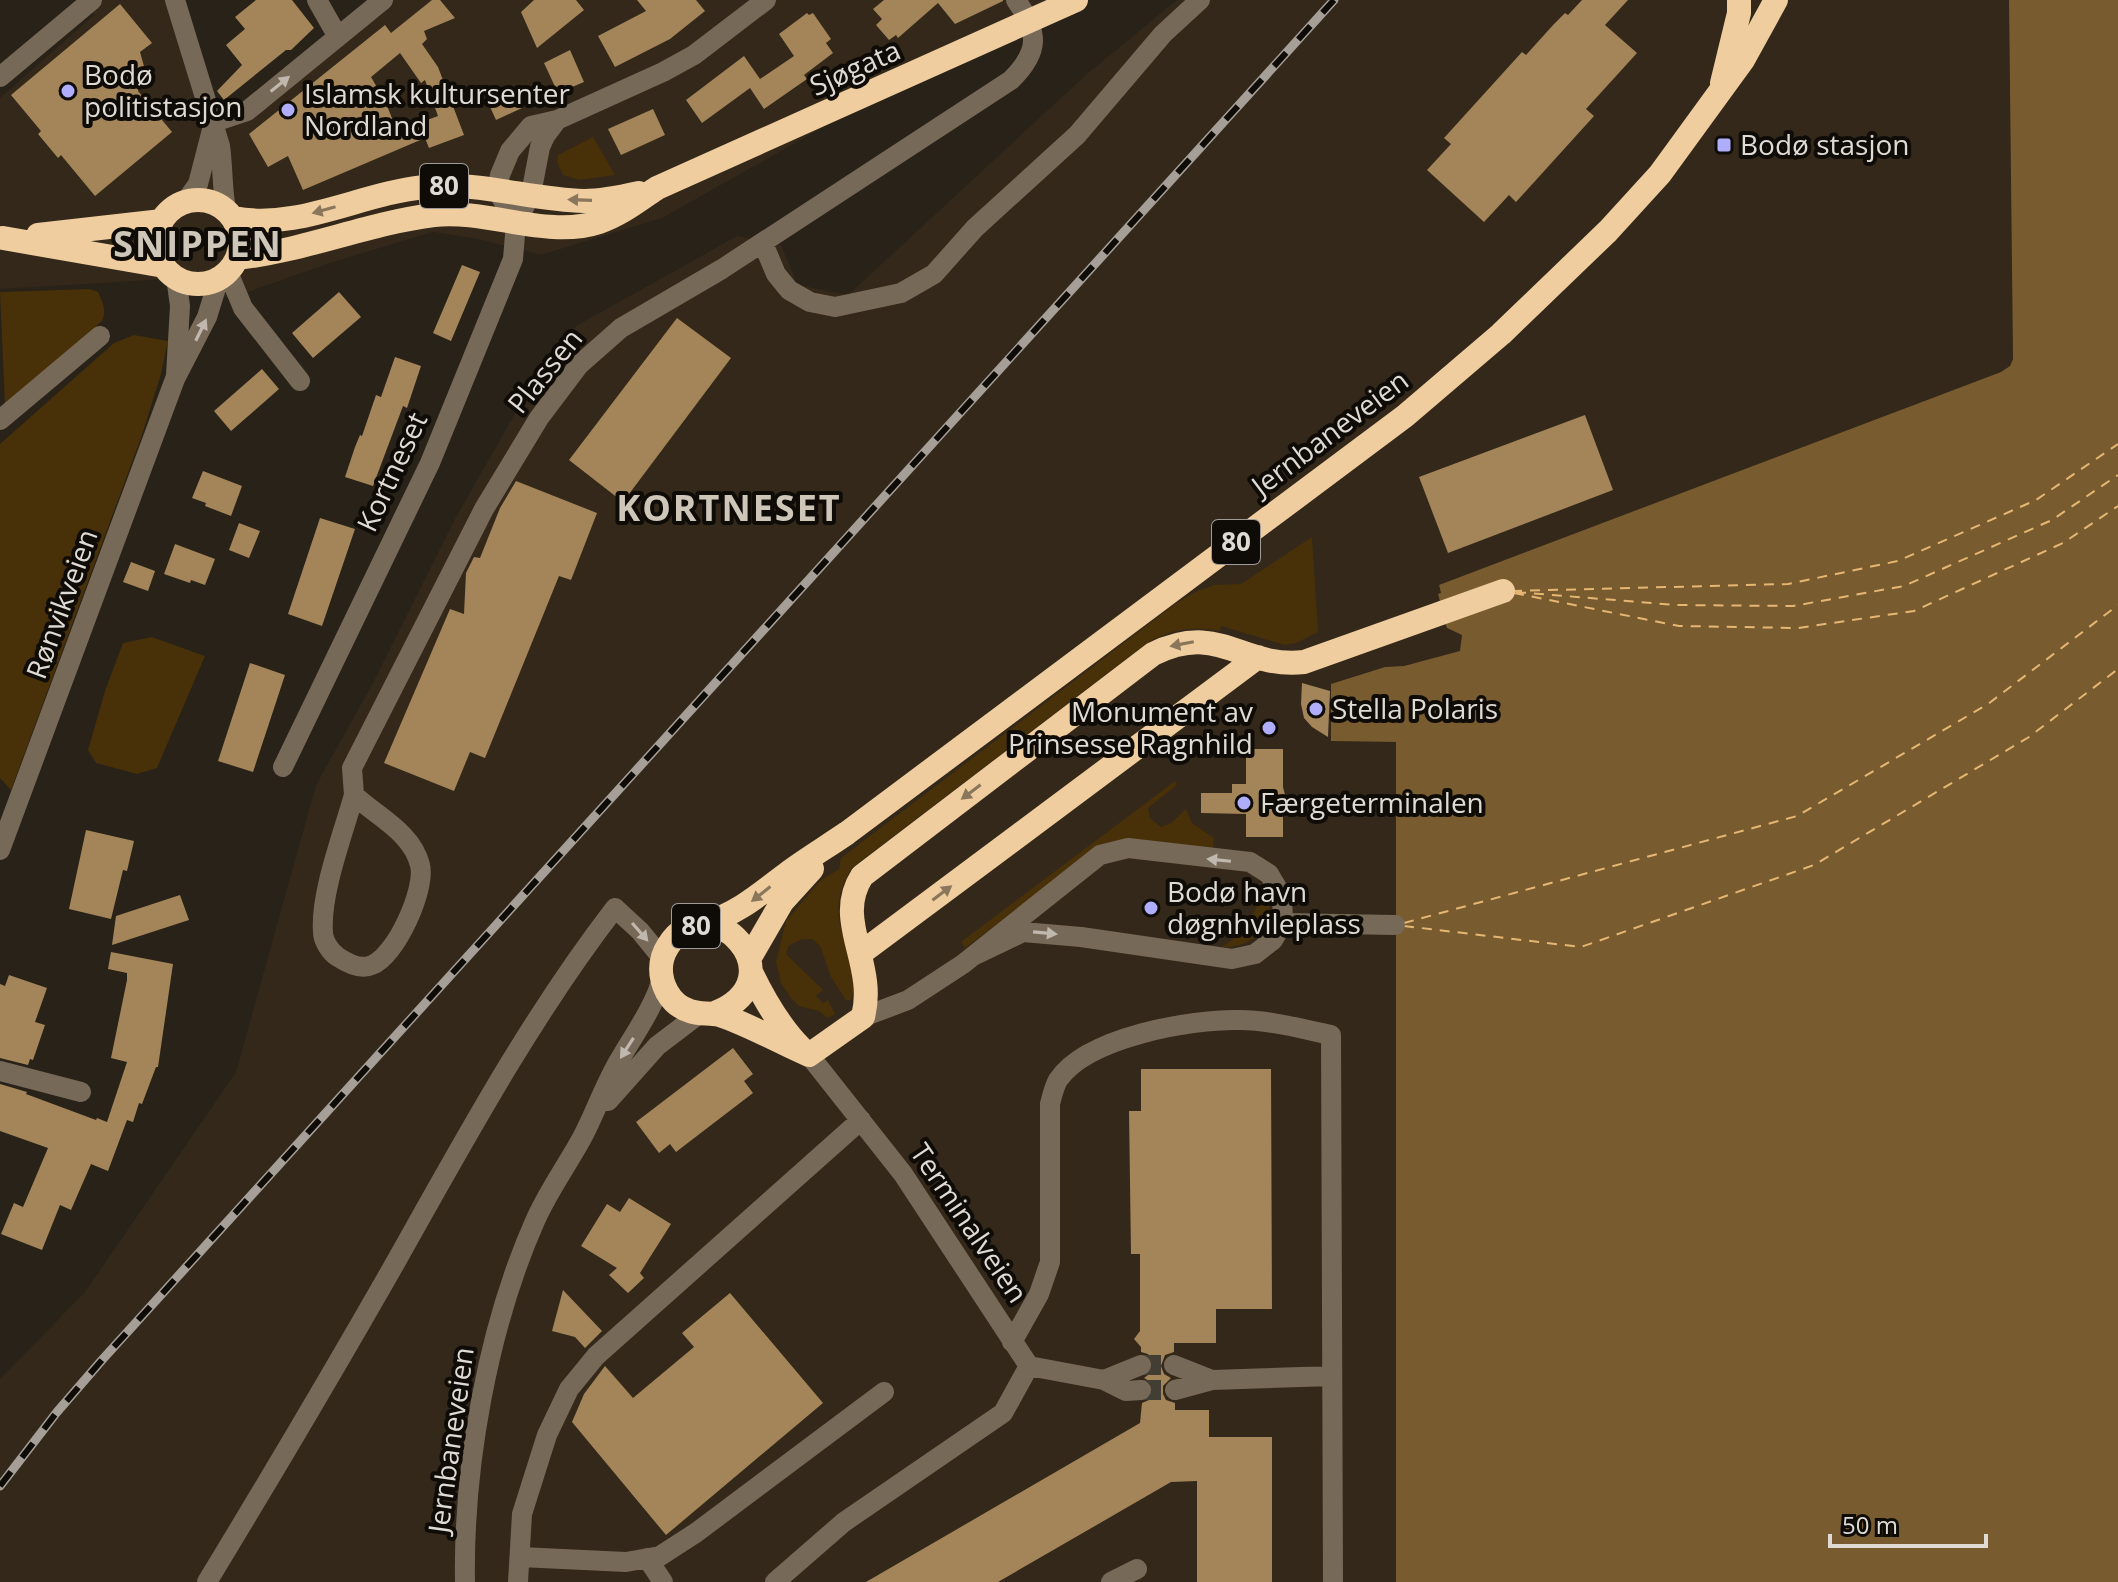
<svg xmlns="http://www.w3.org/2000/svg" width="2118" height="1582" font-family="'Open Sans',sans-serif">
<rect width="100%" height="100%" fill="#282218"/>
<path fill="#332819" d="M83,0H175L213,121L247,111L383,0H1050L662,218L541,255L478,239L433,232L330,263L231,298L185,288L170,279L0,289V98L94,15Z
M1177,0H2009L2013,359L2010,366L2001,372L1439,586L1450,630L1462,635L1461,652L1404,666L1385,667L1331,684V741L1396,742V1582H0V1379L85,1292L236,1072L316,785L374,681L456,517L542,366L576,326L737,236L781,245L798,285L848,295L1088,73Z"/>
<path fill="#483009" d="M593,137L615,175L580,180L563,175L557,162L558,155Z
M90,289L98,292C103,303 107,310 102,321L5,406L0,292Z
M134,335L168,341L161,374L142,435L11,790L0,778V444L114,343Z
M1312,537L1318,632L1296,643L1285,645L1221,626L1220,631C1193,626 1170,629 1147,643L853,867C814,925 867,950 851,1000H846L831,977L820,946L812,939H802L788,946L786,954L823,990L816,996L823,1003L828,1000L835,1014L828,1018L819,1011L799,1006L791,998L781,983L776,962L786,921L820,881L839,869L841,858L1175,604L1195,592L1214,585L1241,584Z
M152,637L205,656L157,768L137,774L96,763L88,750L105,691L123,643Z
M1175,781L1177,785L1148,808L1150,818L1161,827L1171,823L1186,809L1192,823L1214,838L1213,850H1096L965,948L961,942Z
M1263,900L1269,906C1270,932 1247,948 1222,947C1242,935 1250,922 1259,901Z"/>
<path fill="#795b30" d="M2009,0H2118V1582H1396V742L1331,741V684L1385,667L1404,666L1460,651L1462,635L1447,628L1437,602L1440,601L1438,594L1441,593L1439,585L2001,372L2010,366L2013,359Z"/>
<g fill="none" stroke-linecap="round" stroke-linejoin="round">
<path stroke="#e6b773" stroke-width="2" stroke-dasharray="10 8" stroke-linecap="butt" d="M1512,591L1788,584L1898,561L2036,500L2118,444
M1516,592L1676,605L1793,606L1904,586L2052,520L2118,475
M1514,593L1679,626L1798,628L1914,611L2063,543L2118,506
M1404,923L1797,816L1988,704L2118,605
M1404,926L1581,947L1814,865L2029,737L2118,669"/>
</g>
<path fill="#a48559" fill-rule="evenodd" d="M256,0H292L314,28L291,50H286L224,100L217,91L242,65L226,45L245,29L235,17Z
M432,0H440L455,18L424,31L427,39L422,44L438,67L464,135L429,148L425,138L303,190L288,156L268,167L249,134L385,25L391,33ZM400,53L421,83L425,80L438,116L397,131L386,103L371,77Z
M534,0H576L584,10L537,48L521,12Z
M637,0H696L705,11L670,39L615,67L598,36L646,11Z
M884,0H1003V1L955,24L938,3L898,38L896,35L889,40L876,25L882,19L873,9Z
M1582,0H1628L1605,25L1637,53L1586,109L1594,116L1516,202L1509,195L1484,222L1427,170L1451,144L1444,138L1522,52L1526,55L1554,24L1565,13L1568,15Z
M120,4L152,43L140,52L145,70L138,91L172,132L95,196L61,155L58,158L38,134L41,131L11,95Z
M807,13L809,15L813,13L831,39L826,43L833,53L804,75L807,79L764,109L750,88L702,123L686,100L744,56L760,79L794,56L779,34Z
M570,50L584,82L558,93L544,63Z
M512,86L522,108L496,120L486,98Z
M653,109L665,135L621,155L608,129Z
M462,265L480,272L451,341L433,333Z
M339,292L361,317L313,358L292,333Z
M677,318L731,358L623,502L569,460Z
M395,357L421,366L407,408L403,406L373,486L345,477L355,447L360,435L362,436L376,395L381,397Z
M262,369L279,389L231,431L214,411Z
M1585,415L1613,490L1448,553L1419,477Z
M203,471L242,486L231,516L205,506L206,503L192,498Z
M516,481L597,513L571,580L559,576L485,758L470,752L454,791L384,763L450,609L464,614L466,573L474,557L480,558L500,508Z
M320,518L355,529L322,626L288,614Z
M239,523L260,531L249,558L229,550Z
M175,544L215,559L205,585L191,580L190,583L164,574Z
M131,562L155,571L148,591L123,582Z
M250,663L285,675L253,772L218,761Z
M1302,683L1330,691L1328,737L1312,727L1304,718L1301,704Z
M1246,749H1283V787L1290,814H1283V837H1246V814L1201,813V793H1232V784H1246Z
M86,830L134,841L127,871L123,870L111,919L69,909Z
M180,895L189,920L112,945L116,916Z
M111,952L173,964L158,1067H156L142,1104L139,1103L133,1122L127,1120L108,1171L91,1164L71,1210L60,1205L42,1250L1,1234L14,1203L23,1207L48,1148L0,1131V1084L27,1092L26,1094L96,1120L97,1118L107,1122L127,1062L111,1058L127,980V973L108,969Z
M9,975L47,988L35,1022L45,1025L33,1060L30,1059L28,1065L0,1058V984L5,986Z
M733,1048L753,1074L744,1081L753,1093L676,1152L670,1144L659,1153L636,1122Z
M1141,1069H1271L1272,1309H1216V1343H1174V1352L1165,1355L1161,1366L1164,1374L1171,1378L1163,1386V1394L1166,1400L1175,1403V1410H1209V1437H1272V1582H1197V1481L1171,1482L998,1582H866L1140,1423L1142,1403L1149,1400L1154,1390L1151,1382L1144,1378L1152,1372L1153,1361L1148,1354L1141,1352V1347L1134,1339L1140,1331V1254H1131L1129,1111H1141Z
M629,1198L671,1224L640,1273L644,1278L628,1293L609,1275L617,1268L581,1246L607,1204L620,1212Z
M563,1290L602,1331L585,1348L575,1337L552,1331Z
M730,1293L823,1403L666,1535L572,1422L584,1394L605,1366L633,1398L694,1347L682,1333Z"/>
<g fill="none" stroke-linecap="round" stroke-linejoin="round">
<path stroke="#433e34" stroke-width="20" stroke-dasharray="20 10" stroke-linecap="butt" d="M1141,1365H1174
M1141,1390H1175"/>
<path stroke="#776957" stroke-width="20" d="M175,0L220,146C223,167 222,188 226,210
M317,0L338,37
M0,77L92,0
M214,122L247,111L383,0
M186,201L198,184L214,122
M516,223L497,190L500,175L510,151L531,126L557,120L663,72L694,55L766,0
M763,243L776,274L789,290L810,302L835,307L901,293L934,274L975,228L1077,135L1163,34L1200,0
M228,272L243,308L300,381
M176,375L180,306L176,277
M0,420L100,336
M283,767L430,463L513,259L516,223L531,194L540,147L545,136L557,120
M354,795C343,834 320,894 323,932C323,941 331,953 338,957C347,963 361,970 372,965C396,956 426,889 420,865C412,832 376,816 354,795L352,768L484,509L539,418L579,365L621,328L722,269L1011,80C1040,51 1039,33 1016,0
M0,850L175,379L207,317L219,278
M1283,923L1395,925
M863,1017L908,1000L963,964L1100,855L1128,848L1250,862L1269,874L1282,896L1283,923L1273,940L1255,954L1232,959L1081,937L1023,932L973,956
M809,1055L903,1174L1029,1366L1104,1380L1126,1391L1141,1390
M0,1071L81,1092
M608,1101L657,1046L699,1014
M1012,1342L1039,1294L1050,1262V1104C1052,1096 1054,1087 1058,1080C1087,1037 1191,1019 1240,1020C1269,1020 1302,1029 1331,1035L1333,1582
M1174,1365L1212,1380
M1104,1380L1141,1365
M1175,1390L1212,1380L1332,1376
M520,1557L626,1562L660,1556L697,1532L884,1392
M647,1558L663,1582
M207,1582C272,1475 336,1367 398,1258C465,1139 531,1017 615,908L640,931L662,958
M465,1582C463,1466 488,1327 535,1221C548,1191 568,1164 583,1136C596,1111 605,1084 620,1059C635,1033 653,1009 662,979
M518,1582L522,1514L547,1435L569,1389L596,1356L861,1120
M775,1582L844,1522L1003,1413L1029,1366
M1111,1582L1137,1569"/>
<path stroke="#efcd9f" stroke-width="24" d="M1722,83L1739,13V0
M156 242a42 42 0 1 1 84 0a42 42 0 1 1-84 0Z
M233,218C298,231 361,193 425,187C479,181 531,200 584,201C603,201 621,197 639,193
M38,235L162,221
M3,238L164,266
M237,258C304,251 368,223 434,215C488,209 547,239 599,222C620,215 638,201 657,188L1076,0
M703,924C738,914 761,893 789,872C808,858 828,846 847,833L1405,416L1501,334L1608,231L1660,174L1743,60L1776,0
M861,953L1258,657
M749,959L782,902L812,869
M751,972C764,999 780,1027 801,1048
M715,1013C802,978 708,880 668,946C659,960 659,977 667,992C672,1001 680,1008 690,1011C700,1015 710,1012 720,1015C750,1025 779,1042 809,1055
M809,1055L863,1017C877,963 833,921 862,876L1153,654C1220,621 1241,669 1304,662L1503,591"/>
<g stroke="#a59f98" stroke-width="9">
<path id="rail" d="M0,1486L57,1412L102,1360L1334,0"/>
</g>
<use href="#rail" stroke="#0f0c08" stroke-width="6" stroke-dasharray="18" stroke-linecap="butt"/>
</g>
<defs><path id="oneway-solid" d="M-6-.8H1V-3.2L6.5 0L1 3.2V.8H-6Z" transform="scale(2)"/></defs>
<g fill="#c0b8ae">
<use href="#oneway-solid" transform="translate(280 84) rotate(-39)"/>
<use href="#oneway-solid" transform="translate(201 330) rotate(-64)"/>
<use href="#oneway-solid" transform="translate(1219 860) rotate(-174)"/>
<use href="#oneway-solid" transform="translate(640 932) rotate(49)"/>
<use href="#oneway-solid" transform="translate(1045 933) rotate(5)"/>
<use href="#oneway-solid" transform="translate(627 1048) rotate(123)"/>
</g>
<g fill="#8a765b">
<use href="#oneway-solid" transform="translate(580 200) rotate(-178)"/>
<use href="#oneway-solid" transform="translate(324 210) rotate(164)"/>
<use href="#oneway-solid" transform="translate(1182 644) rotate(169)"/>
<use href="#oneway-solid" transform="translate(971 792) rotate(143)"/>
<use href="#oneway-solid" transform="translate(942 893) rotate(-37)"/>
<use href="#oneway-solid" transform="translate(761 894) rotate(142)"/>
</g>
<g fill="#b0aefa" stroke="#0f0c08" stroke-width="3">
<circle cx="68" cy="91" r="8"/>
<circle cx="288" cy="110" r="8"/>
<rect x="1716" y="137" width="16" height="16" rx="4"/>
<circle cx="1316" cy="709" r="8"/>
<circle cx="1269" cy="728" r="8"/>
<circle cx="1244" cy="803" r="8"/>
<circle cx="1151" cy="908" r="8"/>
</g>
<g text-anchor="middle" stroke-width="8" stroke-linejoin="round" paint-order="stroke">
<g fill="#0f0c08" stroke="#a19c97" stroke-width="2">
<rect x="420" y="164" width="48" height="44" rx="6"/>
<rect x="1212" y="520" width="48" height="44" rx="6"/>
<rect x="672" y="904" width="48" height="44" rx="6"/>
</g>
<g font-size="26" font-weight="bold" fill="#dfdad4">
<text x="444" y="195">80</text>
<text x="1236" y="551">80</text>
<text x="696" y="935">80</text>
</g>
<g font-size="28" fill="#dfdad4" stroke="#0f0c08">
<text transform="translate(855 68) rotate(-24)" y="10">Sjøgata</text>
<text transform="translate(545 371) rotate(-51)" y="10">Plassen</text>
<text transform="translate(1330 433) rotate(-37)" y="10">Jernbaneveien</text>
<text transform="translate(392 472) rotate(-65)" y="10">Kortneset</text>
<text transform="translate(62 604) rotate(-70)" y="10">Rønvikveien</text>
<text transform="translate(969 1223) rotate(56)" y="10">Terminalveien</text>
<text transform="translate(451 1440) rotate(-82)" y="10">Jernbaneveien</text>
</g>
<g font-size="28" fill="#dfdad4" stroke="#0f0c08" text-anchor="start">
<text x="84" y="85">Bodø<tspan x="84" dy="32">politistasjon</tspan></text>
<text x="304" y="104">Islamsk kultursenter<tspan x="304" dy="32">Nordland</tspan></text>
<text x="1740" y="155">Bodø stasjon</text>
<text x="1332" y="719">Stella Polaris</text>
<text x="1253" y="722" text-anchor="end">Monument av<tspan x="1253" dy="32">Prinsesse Ragnhild</tspan></text>
<text x="1260" y="813">Færgeterminalen</text>
<text x="1167" y="902">Bodø havn<tspan x="1167" dy="32">døgnhvileplass</tspan></text>
</g>
<g font-size="36" font-weight="bold" letter-spacing="2" fill="#cfc6ba" stroke="#0f0c08">
<text x="198" y="257">SNIPPEN</text>
<text x="729" y="521">KORTNESET</text>
</g>
</g>
<path d="M1830 1534v12h156v-12" fill="none" stroke="#dfdad4" stroke-width="4"/>
<text x="1842" y="1534" font-size="24" fill="#dfdad4" stroke="#0f0c08" stroke-width="6" paint-order="stroke">50 m</text>
</svg>
